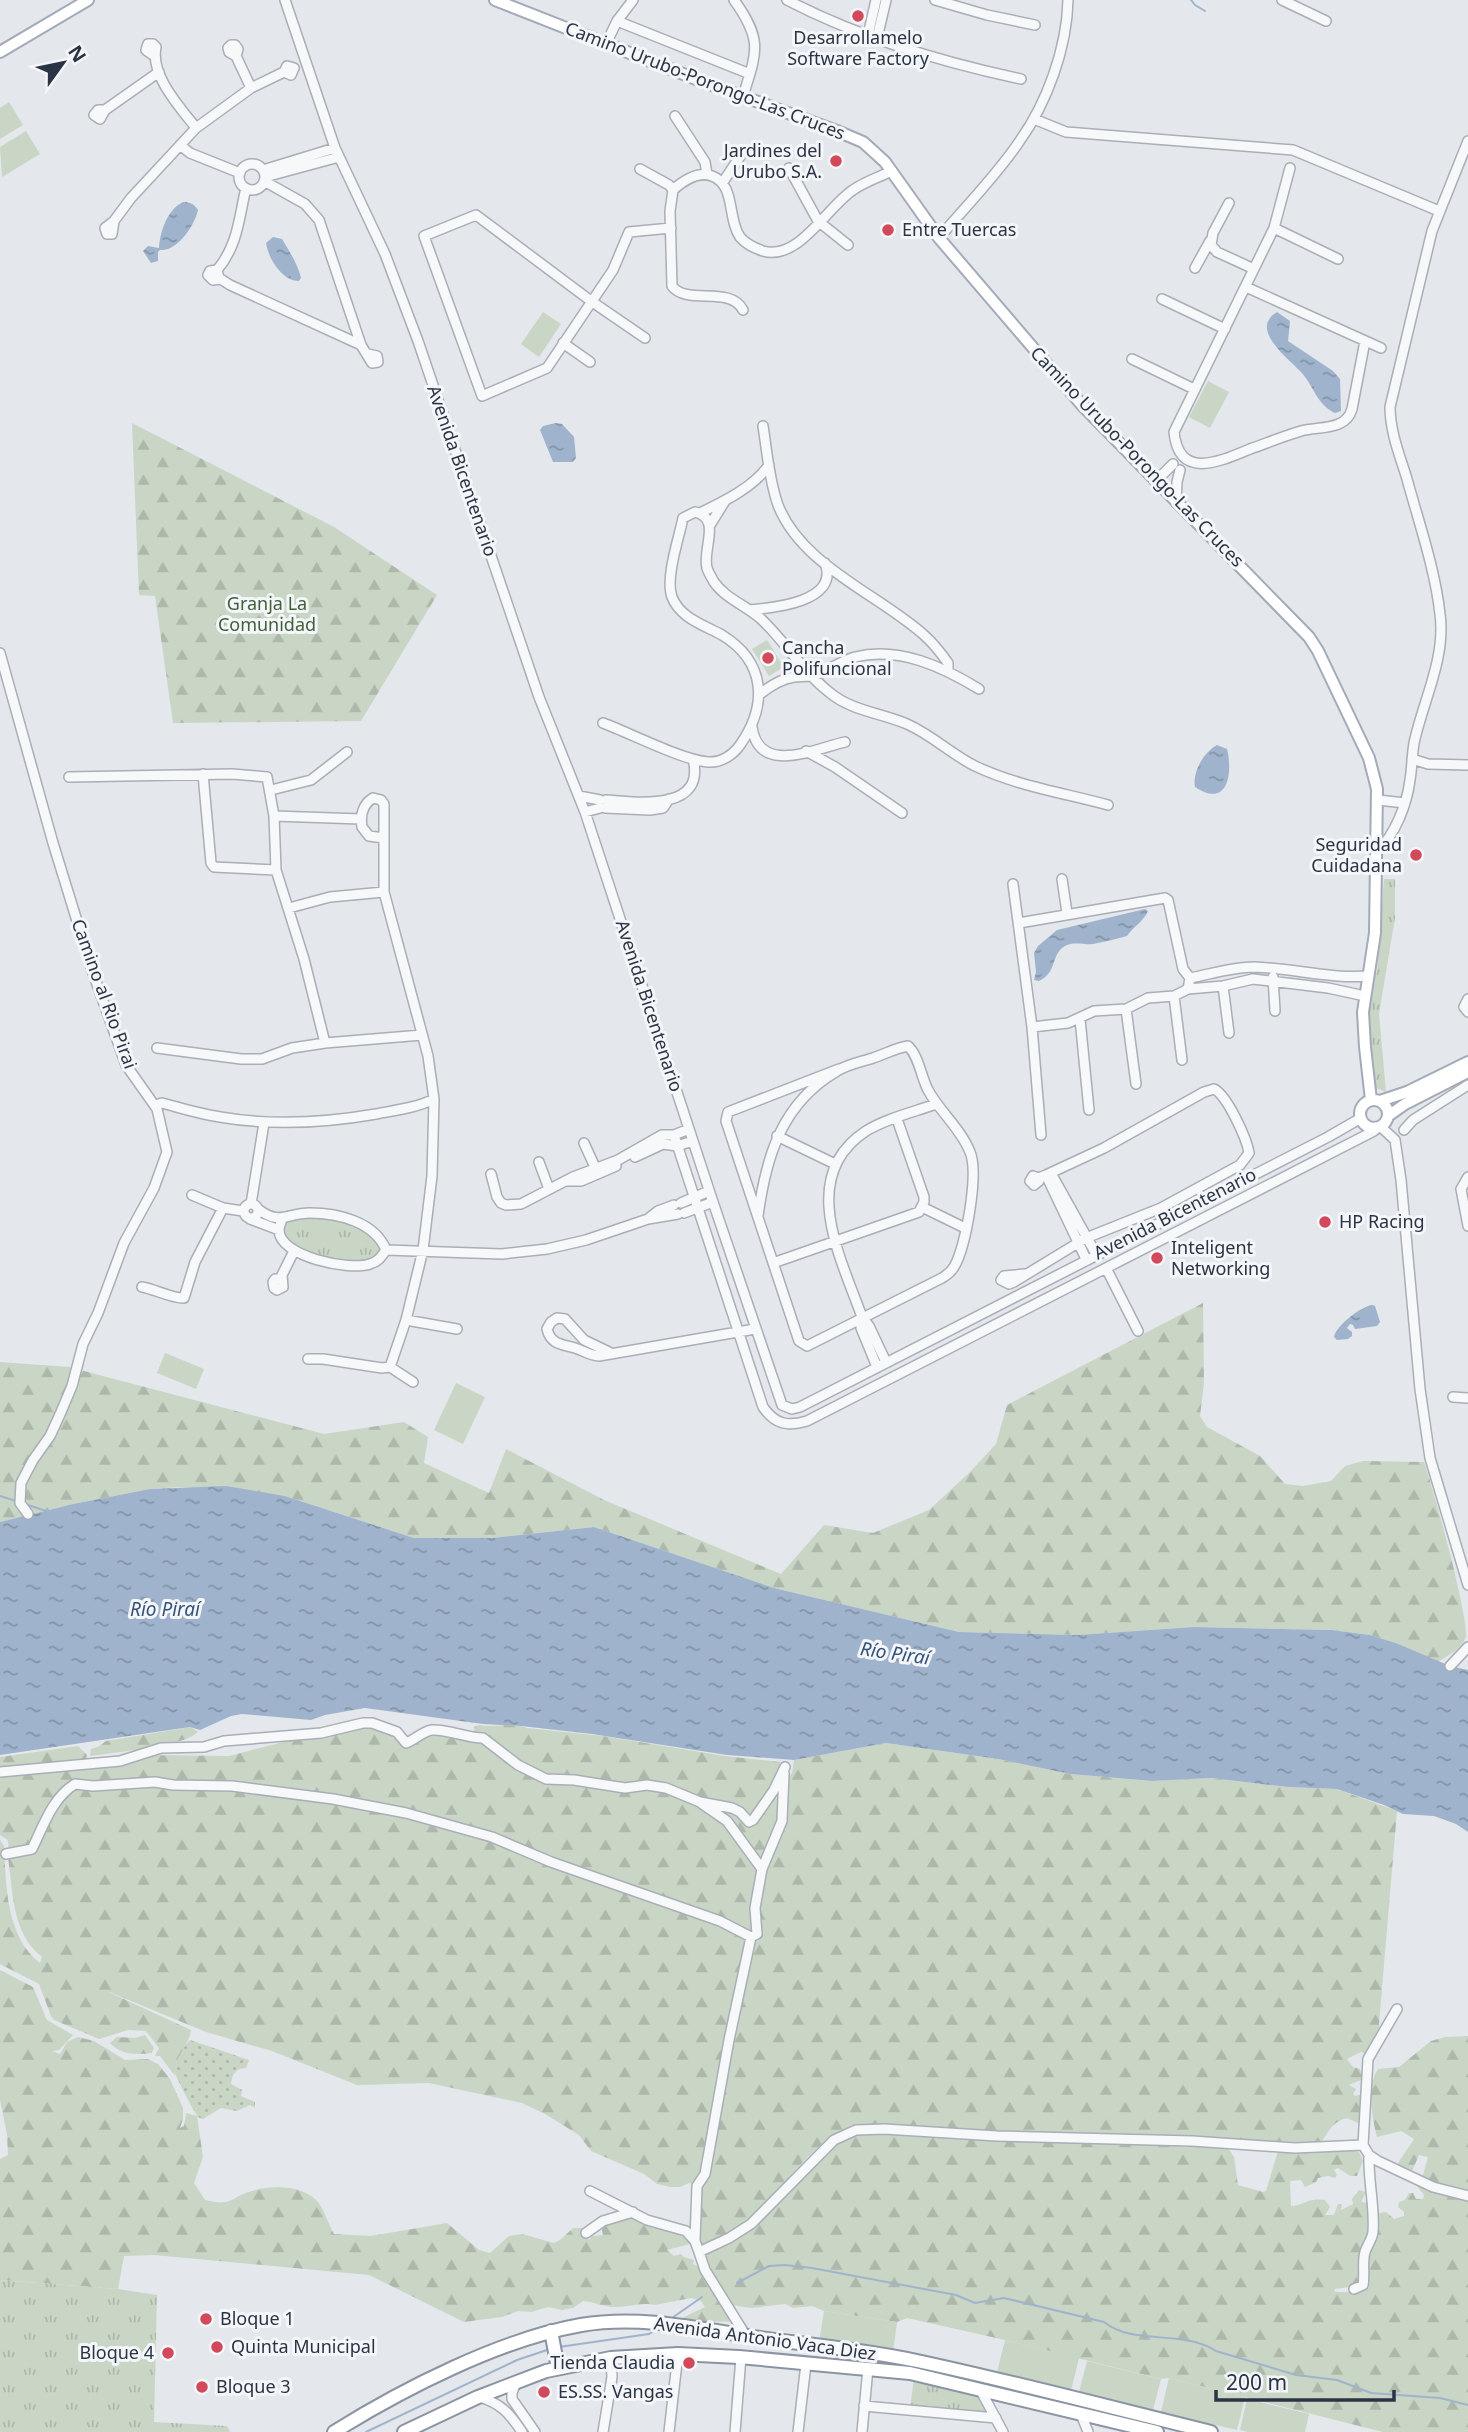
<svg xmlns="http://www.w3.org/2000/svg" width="1468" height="2432" font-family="'Noto Sans',sans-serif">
<defs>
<pattern id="grass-dots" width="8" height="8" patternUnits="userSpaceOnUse" patternTransform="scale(1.75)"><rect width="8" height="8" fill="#c9d6c5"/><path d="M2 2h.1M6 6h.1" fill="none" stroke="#adb8ab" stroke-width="1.8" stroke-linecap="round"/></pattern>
<pattern id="forest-firs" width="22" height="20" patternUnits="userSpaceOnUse" patternTransform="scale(1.75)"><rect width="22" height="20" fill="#c9d6c5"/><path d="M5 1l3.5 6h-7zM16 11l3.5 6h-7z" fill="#adb8ab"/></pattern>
<pattern id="park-tufts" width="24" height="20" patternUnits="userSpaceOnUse" patternTransform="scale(1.75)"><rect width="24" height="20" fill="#c9d6c5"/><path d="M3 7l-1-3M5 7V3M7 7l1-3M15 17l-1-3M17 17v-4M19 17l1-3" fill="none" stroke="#adb8ab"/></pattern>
<pattern id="water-ripples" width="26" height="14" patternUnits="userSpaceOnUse" patternTransform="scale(1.75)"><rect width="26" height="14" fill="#9fb4cc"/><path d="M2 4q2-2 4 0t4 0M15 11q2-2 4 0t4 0" fill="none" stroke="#8293a7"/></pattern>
</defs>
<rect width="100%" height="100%" fill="#e4e7ec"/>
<path fill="url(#grass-dots)" d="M190,2040L249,2060L246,2068C235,2068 232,2075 231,2084L242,2090L241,2096L255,2102V2108L250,2105L237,2111L221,2108L203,2119C201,2118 199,2118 198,2117C195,2114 174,2074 174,2070C175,2060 183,2047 190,2040Z"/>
<path fill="url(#forest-firs)" d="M132,423L334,527L437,595L361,721L173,723L155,596L139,595Z
M1203,1303L1204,1383L1200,1416L1207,1427L1260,1456L1285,1484L1303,1486L1331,1481L1345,1466L1363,1461L1424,1462C1434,1491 1468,1614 1466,1637C1461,1649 1449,1655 1438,1662L1396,1643L1370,1635L1332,1630L1194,1627L1077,1635L959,1632L774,1588L594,1527L492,1538H414L285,1496L182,1487L150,1489L73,1504L0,1522V1362L69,1367L324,1434L404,1422L428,1437L424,1463L489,1493L506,1449L604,1500L781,1574L824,1525L873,1533L929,1510L970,1472L996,1444L1007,1405Z
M364,1725L395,1734L404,1744L431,1733L483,1740L537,1777L677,1794L721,1817L758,1863L756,1929L751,1934L550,1861L487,1833L276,1789L72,1784L32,1846L9,1853L8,1840L0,1835V1776L11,1777L27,1773L152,1755L229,1756L307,1736Z
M479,1725C494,1728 513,1722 527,1728L603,1736L725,1756L780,1762C785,1781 770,1792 760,1805C757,1810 755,1815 752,1820H747C738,1807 724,1804 710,1803L733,1809L748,1823L755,1820L768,1798L775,1796C789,1815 774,1849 762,1864L727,1819L704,1804L708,1802L700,1801L666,1787L640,1783L626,1786L579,1779L546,1778L512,1759L485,1738L474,1733V1727Z
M191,1727L198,1732C183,1744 166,1742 149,1750L143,1749L90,1756L91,1749L98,1747L106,1741Z
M886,1743L998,1759L1070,1774L1152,1781L1211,1778L1287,1787L1337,1789L1397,1811L1379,2024C1381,2033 1372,2047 1365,2054L1361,2052L1347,2059L1353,2067L1360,2069L1362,2075L1361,2080L1349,2085L1356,2089L1353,2094L1355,2096L1363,2094L1360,2124L1347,2118C1332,2122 1330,2130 1322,2141L1316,2143L1007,2132L878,2124C867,2125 857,2125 846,2129C812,2143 779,2192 753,2219C739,2233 718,2239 701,2247L697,2241L698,2199L752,1942L761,1934L760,1911L766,1869L786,1815L787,1778L792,1773L794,1760Z
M78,1746L87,1755L86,1759L0,1771V1757Z
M142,1784L221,1788L336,1801L464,1831L693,1912L748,1939L703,2173L695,2185L689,2183L680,2187H670L657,2184L644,2174L591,2151L579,2135L545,2114L522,2103L429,2083L357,2085L272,2051L206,2032L102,1989L191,2030C189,2047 172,2058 175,2076L160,2056H155L159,2048L146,2031L128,2030L99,2039L54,2020L51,2016L39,1984L0,1964V1840L4,1846C6,1885 6,1937 40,1963L42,1957C12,1934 13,1892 8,1858L29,1855L33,1852L56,1806L75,1787Z
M0,1970L33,1987L47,2020L73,2035L59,2050L52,2051L60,2054L67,2042L78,2037L94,2041L125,2060L148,2059L158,2064L170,2079L183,2108V2119L180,2128L184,2126L186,2113L197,2116L203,2157L194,2183L205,2200C233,2207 230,2197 252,2191C272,2185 301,2185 316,2200C324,2208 328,2224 334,2234L371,2236L447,2223L479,2250L490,2253L509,2236L522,2234L554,2243L560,2240L573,2228H582L589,2240L592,2236L603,2235L601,2226L631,2215L688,2236L692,2242L690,2244L667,2250L674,2256L681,2254L684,2257L694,2260L693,2264L702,2269L725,2312L730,2313L734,2322C718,2320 701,2324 685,2322L684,2317L705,2307L701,2301L691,2298L655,2305C642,2302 629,2307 616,2307C604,2307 594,2302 583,2301L573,2308L562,2310L548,2307L531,2312L518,2311L502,2317L464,2322L369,2275L154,2255L124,2256L118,2289L0,2280V2159L8,2155L7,2134L0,2100Z
M145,2035L154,2048L152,2053C136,2055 121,2055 110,2043L117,2037L135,2038Z
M1468,2036V2193L1422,2179L1428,2157L1419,2155L1412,2171L1396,2166L1414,2139L1401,2131L1377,2137C1372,2117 1366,2087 1378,2069L1399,2067L1431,2041L1445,2037Z
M902,2134L954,2138L1228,2148L1234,2157L1238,2185L1263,2192L1266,2191L1278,2151H1354L1359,2152L1363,2161L1357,2176H1350L1338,2168L1334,2170L1337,2175L1335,2178L1328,2176L1318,2178L1316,2182L1305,2187L1301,2180L1290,2181L1291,2206C1303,2206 1307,2197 1325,2200L1330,2207L1325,2215H1334L1338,2204H1342L1341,2210L1353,2204L1352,2199L1359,2190L1366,2192L1361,2202L1368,2203L1370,2206V2227L1369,2238L1362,2251V2280L1357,2286L1335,2289L1334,2291L1337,2292H1356L1366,2286V2262L1367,2252L1372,2245L1375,2235V2214L1386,2212L1394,2219L1404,2216V2212L1398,2207L1399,2202L1405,2200L1409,2193H1413L1416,2199H1423L1424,2195L1417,2186L1420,2184L1434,2191L1468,2199V2432H1383L1169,2378L1161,2379L1005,2340L907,2318L897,2322L824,2311L812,2306L793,2308L785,2304L752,2308L730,2305L703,2260L704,2255C724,2245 743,2235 760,2220C782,2200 826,2143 853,2136C868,2132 886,2134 902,2134Z"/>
<path fill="url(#park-tufts)" d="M1384,879H1395V918L1379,1014L1386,1092L1376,1088C1372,1053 1359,1005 1377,972Z
M312,1215C345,1220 356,1221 381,1244L380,1251C377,1255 373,1260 367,1261C349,1267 292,1254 284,1235C283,1232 283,1227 283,1224L286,1220Z
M0,2280L118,2289L157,2295L154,2422L227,2426L230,2432H0Z
M914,2379L978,2395L986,2410L982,2413L910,2408Z"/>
<path fill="#c9d6c5" d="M9,102L23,125L0,139V108Z
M26,131L40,154L2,177L0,147Z
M543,312L561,324L539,357L521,344Z
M1208,381L1229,392L1210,428L1189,417Z
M767,640L784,667L769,676L752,649Z
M165,1353L204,1369L196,1389L157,1373Z
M456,1383L485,1397L463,1444L434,1430Z
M824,2311L897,2322L893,2353L819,2342Z
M1005,2340L1079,2358L1071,2391L997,2372Z
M1087,2361L1161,2379L1153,2410L1079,2392Z
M1169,2378L1245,2397L1237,2430L1161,2412Z
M1247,2399L1309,2414L1305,2432H1248L1240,2430Z"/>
<path fill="url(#water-ripples)" d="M183,202C190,202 194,204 198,210C195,225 177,252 160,250L158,252V261L151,263L143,251L148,246L159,248C160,232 167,210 183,202Z
M273,237L282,239C289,251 298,264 301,278L299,281C282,281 268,258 266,243Z
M1277,312L1290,321L1288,341L1333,371L1340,379L1341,411L1335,413C1316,404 1314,386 1301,372C1289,359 1248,329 1277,312Z
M556,423L562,424L574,437L576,458L573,462H553L540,430L543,426Z
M1217,745L1227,749C1233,773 1228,809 1195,787C1192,772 1204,752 1217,745Z
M1145,909L1148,911C1144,921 1133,927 1127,936C1116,939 1104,942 1093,944C1084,945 1074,941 1065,946C1050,955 1058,972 1039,981L1034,980L1036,972L1034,953L1038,946L1057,930Z
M1372,1305L1375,1306L1380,1322L1377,1326L1355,1329L1353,1325L1350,1324L1347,1328L1352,1332V1336L1348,1339L1337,1340L1334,1337C1336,1326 1360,1307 1372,1305Z
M226,1486L285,1496L414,1538H492L594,1527L774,1588L959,1632L1077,1635L1194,1627L1332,1630L1370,1635L1396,1643L1450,1666L1468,1670V1832L1456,1824L1434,1816L1403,1814L1384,1805L1337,1789L1288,1787L1211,1778L1152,1781L1070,1774L998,1759L886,1743L794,1760L727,1755L592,1734L521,1726L483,1724L365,1708L325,1715L311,1720L242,1714L231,1716L200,1730L190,1727L0,1755V1522L73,1504L150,1489Z"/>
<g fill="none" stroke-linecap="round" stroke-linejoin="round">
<path stroke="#9fb4cc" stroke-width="2" d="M1191,0L1195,5L1205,11
M0,1496L16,1501
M28,1505L49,1512
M737,2283L769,2266L785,2265L812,2268L956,2295L975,2303L1004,2298L1104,2322C1134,2346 1182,2329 1216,2351L1296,2375L1337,2380L1371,2393L1440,2398L1468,2405
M672,2318L702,2297
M559,2347L649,2334L656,2330
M366,2432L517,2360L550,2349"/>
<g stroke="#a9aeb7" stroke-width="12">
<path id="minor" d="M285,0L335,148L385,254L418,341L539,697L585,812L713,1202L782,1405L792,1409L800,1407L1328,1137L1361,1118
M734,0C763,40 757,52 743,96
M787,0C860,38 941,62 1021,79
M935,0L987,15L1035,25
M1282,0L1326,21
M617,21L750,74
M868,35L876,0
M877,38L886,0
M607,42L617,21L633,0
M153,55L146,50L148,44H153L156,47C150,75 179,106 196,128
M236,56L229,52L228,48L231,45H235L238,49L236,56L251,88
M105,110H98L94,115L100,119L105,110L159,72
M675,116L705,162L707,174
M1034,119L1066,132L1293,150L1439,211
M180,145L190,153L240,173
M239 177a13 13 0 1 1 26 0a13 13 0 1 1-26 0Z
M789,168L818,221L848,245
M1290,168L1274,228L1174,432C1179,481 1221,461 1250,449C1267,443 1284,436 1301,431C1319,426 1346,431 1352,409L1365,341
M640,169L669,185L673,190
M263,170L335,148
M265,177L339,157
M264,181L305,204L319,220L361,345L372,363L378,362L377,356L368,354
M723,182L741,155
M246,188C239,217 238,246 217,270L219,278L230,285L361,345
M1229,203L1213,233L1211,245L1217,252L1254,269
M114,221L112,234H107L105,228L114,221L131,198L196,128L251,88L284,72L287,66L294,68L291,75L284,72
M1274,228L1338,259
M939,238C966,206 996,176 1019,142C1047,103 1067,48 1068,0
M1195,268L1210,241
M217,270L210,271L208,275L213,280L220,279
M1246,287L1381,348
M1162,299L1225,329
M743,310C730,285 687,306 672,286L670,211L673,190C683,181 698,171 712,176C736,185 727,218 740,237C746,244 754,248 763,251C799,261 826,208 853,190C864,182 879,177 892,171
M645,338L591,301L476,215L424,236L482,396L547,368L613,270L629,232L671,228
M563,343L590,362
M1132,359L1194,389
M763,426C767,451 769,480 778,505C801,565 878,594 924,635C933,643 941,653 948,663V670
M1155,482L1173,464
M1176,503L1177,482L1180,470
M700,513C723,502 754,487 769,465
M710,525L725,501
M749,610C773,608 840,602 825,563
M0,653L53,843L93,973L126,1065L157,1109L167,1152L154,1188L124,1243L98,1313L83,1344L72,1386L61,1412L50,1436L33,1460L21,1483L20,1503L28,1514
M760,694C770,686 781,679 794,677C801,676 808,677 816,675C829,670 841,661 855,657C899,646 943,667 979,689
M603,723C630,733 682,760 708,762C721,763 733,755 740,745C768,705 766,662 722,635C704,625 680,618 672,597C665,578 679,538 683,518L695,512C722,518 702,549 707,568C708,572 712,578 714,582C725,598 745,605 760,618C785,641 802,671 829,692C851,711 882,713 907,724C932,735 951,754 975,766C1017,786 1064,793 1108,805
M752,727C759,776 814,749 845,742
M806,751L835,767L902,813
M1412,759L1428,764L1468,765
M203,774L211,863L214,867L276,870
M69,777L232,774L267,777L274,816L276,870L304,959L325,1043
M271,790L311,780L347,752
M579,796L600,800
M606,800C639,803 706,811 693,759
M1378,800L1405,803
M605,808L650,810L663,808L669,799
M585,812L600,808
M274,816L361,819
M384,838L369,836L362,827C360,815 363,804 373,798L381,800L384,804V892L428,1056L434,1099L432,1176L423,1250L406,1320L390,1367
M1377,852C1395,835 1407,804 1410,780C1412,768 1412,755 1414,743C1423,701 1446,658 1440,614C1435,569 1419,523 1407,479C1400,456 1390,432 1390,407L1432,231L1468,141
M1062,879L1067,913
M1013,884L1032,1027L1041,1135
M289,908L330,897L384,892
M1019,923L1165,898L1168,900L1183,969L1190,978L1188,989
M1273,977L1275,1011
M1190,978C1211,974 1233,967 1254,967C1292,968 1330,979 1368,976
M1223,986L1229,1033
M1174,996L1182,1060
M1468,999L1464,1007L1468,1012
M1126,1009L1136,1084
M1080,1019L1089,1110
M1032,1027L1068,1023L1094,1011L1126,1009L1148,998L1174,996L1188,989L1223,986L1253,979L1328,988L1365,996
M157,1048L241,1059H262L292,1048L325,1043L422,1035
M155,1105L162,1103C181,1108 200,1114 220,1117C272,1126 324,1123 376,1114C396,1110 416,1108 434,1099
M1380,1126L1395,1140L1401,1180L1420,1389L1430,1458L1468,1585
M1404,1130L1413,1120L1468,1085
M674,1135L763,1407C775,1424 787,1427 807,1421L1374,1131L1375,1127
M777,1136L835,1164
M584,1143L595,1167
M635,1157L663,1144L677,1146L693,1141
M539,1162L549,1189
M491,1174L497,1197L501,1203L506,1205L521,1204L573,1177L618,1160L662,1135H674L689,1129
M1046,1175L1086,1259
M1052,1175L1096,1254
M1468,1177L1461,1189L1468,1226
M567,1181H581L616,1166
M192,1195L223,1208L243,1211
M681,1203L709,1191
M244 1211a7 7 0 1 1 14 0a7 7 0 1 1-14 0Z
M251,1204L264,1123
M922,1207L965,1228
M258,1209C280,1226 286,1213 310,1213C338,1213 375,1222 386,1250
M684,1213L713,1202
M758,1216C766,1156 782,1103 837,1071C848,1064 861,1062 873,1058C885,1054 896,1048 908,1046C919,1056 921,1077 928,1090C940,1112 961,1129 970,1152C979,1173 966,1247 954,1267C951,1272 947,1275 942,1278L807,1346L799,1341L726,1121L728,1112L839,1069
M649,1218L658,1211L674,1205
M250,1219L279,1230
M282,1219C281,1223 279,1226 279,1230C279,1257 350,1271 370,1264C378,1262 381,1257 386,1250
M386,1250L502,1254L547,1249L586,1240L648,1219L678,1214
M773,1263L919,1212L924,1202V1197L897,1119
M1106,1268L1138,1331
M1025,1274L1004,1276L1001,1280L1009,1284L1014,1282L1086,1238L1161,1208L1240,1165L1249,1153C1247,1139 1227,1095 1214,1089L1204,1092L1104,1148L1046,1175L1038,1178L1033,1176L1030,1181L1034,1185L1039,1181L1038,1178
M281,1279H275L273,1282L274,1288L277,1290L283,1287L282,1275L294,1251
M142,1287C154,1289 174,1299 184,1298L195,1262L223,1208
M862,1317L861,1328L877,1367
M406,1320L457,1329
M609,1352L584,1340L565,1319L557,1318L551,1322L547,1329C551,1345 562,1344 575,1348C584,1351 589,1355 599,1356L755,1329
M308,1359H323L382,1368L390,1367L413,1382
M886,1362L869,1326L862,1317C841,1258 797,1176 866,1131C887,1118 914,1112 936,1104
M1453,1397L1468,1398
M1450,1666L1468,1647
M0,1772L120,1761L161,1748L204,1747L224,1741L321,1733L363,1723H372L397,1732L406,1743C415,1740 423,1731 432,1730C448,1729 466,1738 483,1738L518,1765L546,1779L574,1780L625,1788L647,1785L666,1788L700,1802L732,1808L740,1812L749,1822L753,1820L774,1790L785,1767
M701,1803L727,1821L762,1869
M6,1854L32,1849C43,1827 52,1798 75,1784L93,1786L155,1782L173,1785L232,1786L333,1799L406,1813L492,1837L551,1862L720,1921L751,1937
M1363,2145L1368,2059L1397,2009
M590,2191L647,2220L686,2231L695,2241L699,2252L729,2238L751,2224L834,2140L856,2130L884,2129L997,2136L1192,2141L1295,2148L1363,2145L1369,2155L1378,2161L1433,2187L1468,2196
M586,2233L603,2221L633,2212
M695,2240L697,2186L705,2174L729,2040L751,1937L757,1934L755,1908L762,1869L782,1821L784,1773
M699,2252L705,2270L746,2336
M1354,2289L1363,2285C1365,2274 1362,2262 1365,2252C1367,2245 1372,2240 1373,2232C1375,2207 1368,2181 1369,2155
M516,2382L512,2393V2399L535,2432
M981,2391L1003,2432
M479,2397C501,2403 510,2414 522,2432
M864,2406L996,2418
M1081,2414L1088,2432
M603,2432L612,2377L611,2358
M669,2432L678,2354
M735,2432L741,2357
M798,2432L806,2364
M862,2432L868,2368"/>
</g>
<g stroke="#a3abb8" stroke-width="14">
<path id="major" d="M495,0L701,81L837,131L863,142L885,162L939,238L1082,405L1309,637L1318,651L1369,758L1377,789L1375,933L1363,1012L1365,1047L1371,1100
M0,52L88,0
M1360 1114a14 14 0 1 1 28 0a14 14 0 1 1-28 0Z
M1380,1101L1407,1092L1468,1062
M1388,1116L1405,1104L1468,1072"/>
</g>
<g stroke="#8b94a3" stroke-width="16">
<path id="highway" d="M551,2331L558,2368
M334,2432C403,2389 501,2339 581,2325C641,2315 700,2329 760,2338C812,2345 866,2350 917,2361C1015,2382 1113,2408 1211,2432
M404,2432L478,2397L546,2371L611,2358L678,2354L739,2357L910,2373L1157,2432"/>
</g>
<use href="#minor" stroke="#f7f8fa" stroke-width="9"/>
<use href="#major" stroke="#fff" stroke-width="10"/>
<use href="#highway" stroke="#fff" stroke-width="12"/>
</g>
<g fill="#d1495b" stroke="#f4f6f9" stroke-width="2.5">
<circle cx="858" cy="16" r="7"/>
<circle cx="836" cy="161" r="7"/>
<circle cx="888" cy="230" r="7"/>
<circle cx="768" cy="658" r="7"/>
<circle cx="1416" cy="855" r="7"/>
<circle cx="1325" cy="1222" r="7"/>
<circle cx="1157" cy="1258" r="7"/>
<circle cx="206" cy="2319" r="7"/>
<circle cx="217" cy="2347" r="7"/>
<circle cx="168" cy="2353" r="7"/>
<circle cx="689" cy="2363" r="7"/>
<circle cx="202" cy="2387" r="7"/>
<circle cx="544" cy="2392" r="7"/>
</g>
<g text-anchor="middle" stroke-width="6" stroke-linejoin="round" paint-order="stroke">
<g font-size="18" fill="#2b3445" stroke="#f4f6f9" text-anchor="start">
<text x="858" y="44" text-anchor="middle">Desarrollamelo<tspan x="858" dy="21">Software Factory</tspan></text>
<text x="822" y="157" text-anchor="end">Jardines del<tspan x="822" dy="21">Urubo S.A.</tspan></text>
<text x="902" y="236">Entre Tuercas</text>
<text x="782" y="654">Cancha<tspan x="782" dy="21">Polifuncional</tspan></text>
<text x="1402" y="851" text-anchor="end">Seguridad<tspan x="1402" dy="21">Cuidadana</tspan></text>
<text x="1339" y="1228">HP Racing</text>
<text x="1171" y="1254">Inteligent<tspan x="1171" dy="21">Networking</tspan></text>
<text x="220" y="2325">Bloque 1</text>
<text x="231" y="2353">Quinta Municipal</text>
<text x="154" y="2359" text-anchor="end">Bloque 4</text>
<text x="675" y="2369" text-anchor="end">Tienda Claudia</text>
<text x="216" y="2393">Bloque 3</text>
<text x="558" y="2398">ES.SS. Vangas</text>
</g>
<g font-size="18" fill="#2b3445" stroke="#f4f6f9">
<text transform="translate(705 81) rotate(21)" y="6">Camino Urubo-Porongo-Las Cruces</text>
<text transform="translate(1137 457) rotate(46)" y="6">Camino Urubo-Porongo-Las Cruces</text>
<text transform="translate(462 471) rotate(71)" y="6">Avenida Bicentenario</text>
<text transform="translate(104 994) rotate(70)" y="6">Camino al Rio Pirai</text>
<text transform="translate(649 1006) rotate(72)" y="6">Avenida Bicentenario</text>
<text transform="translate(1175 1214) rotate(-27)" y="6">Avenida Bicentenario</text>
<text transform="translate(765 2339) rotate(8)" y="6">Avenida Antonio Vaca Diez</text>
</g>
<g font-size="18" fill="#3f6138" stroke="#f4f6f9">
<text x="267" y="610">Granja La<tspan x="267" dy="21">Comunidad</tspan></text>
</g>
<g font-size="19" font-style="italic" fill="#34527a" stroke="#f4f6f9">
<text x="165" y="1616">Río Piraí</text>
<text transform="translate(895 1653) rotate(8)" y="7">Río Piraí</text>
</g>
</g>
<g transform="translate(63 63) rotate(57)" stroke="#f4f6f9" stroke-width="5" paint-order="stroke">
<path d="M0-5L12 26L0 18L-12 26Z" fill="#2b3445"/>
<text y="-10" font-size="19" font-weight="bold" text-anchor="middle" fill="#2b3445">N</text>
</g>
<path d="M1216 2390v10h178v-10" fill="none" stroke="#2b3445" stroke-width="3.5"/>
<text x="1226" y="2390" font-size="21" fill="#2b3445" stroke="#f4f6f9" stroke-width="5" paint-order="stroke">200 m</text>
</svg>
